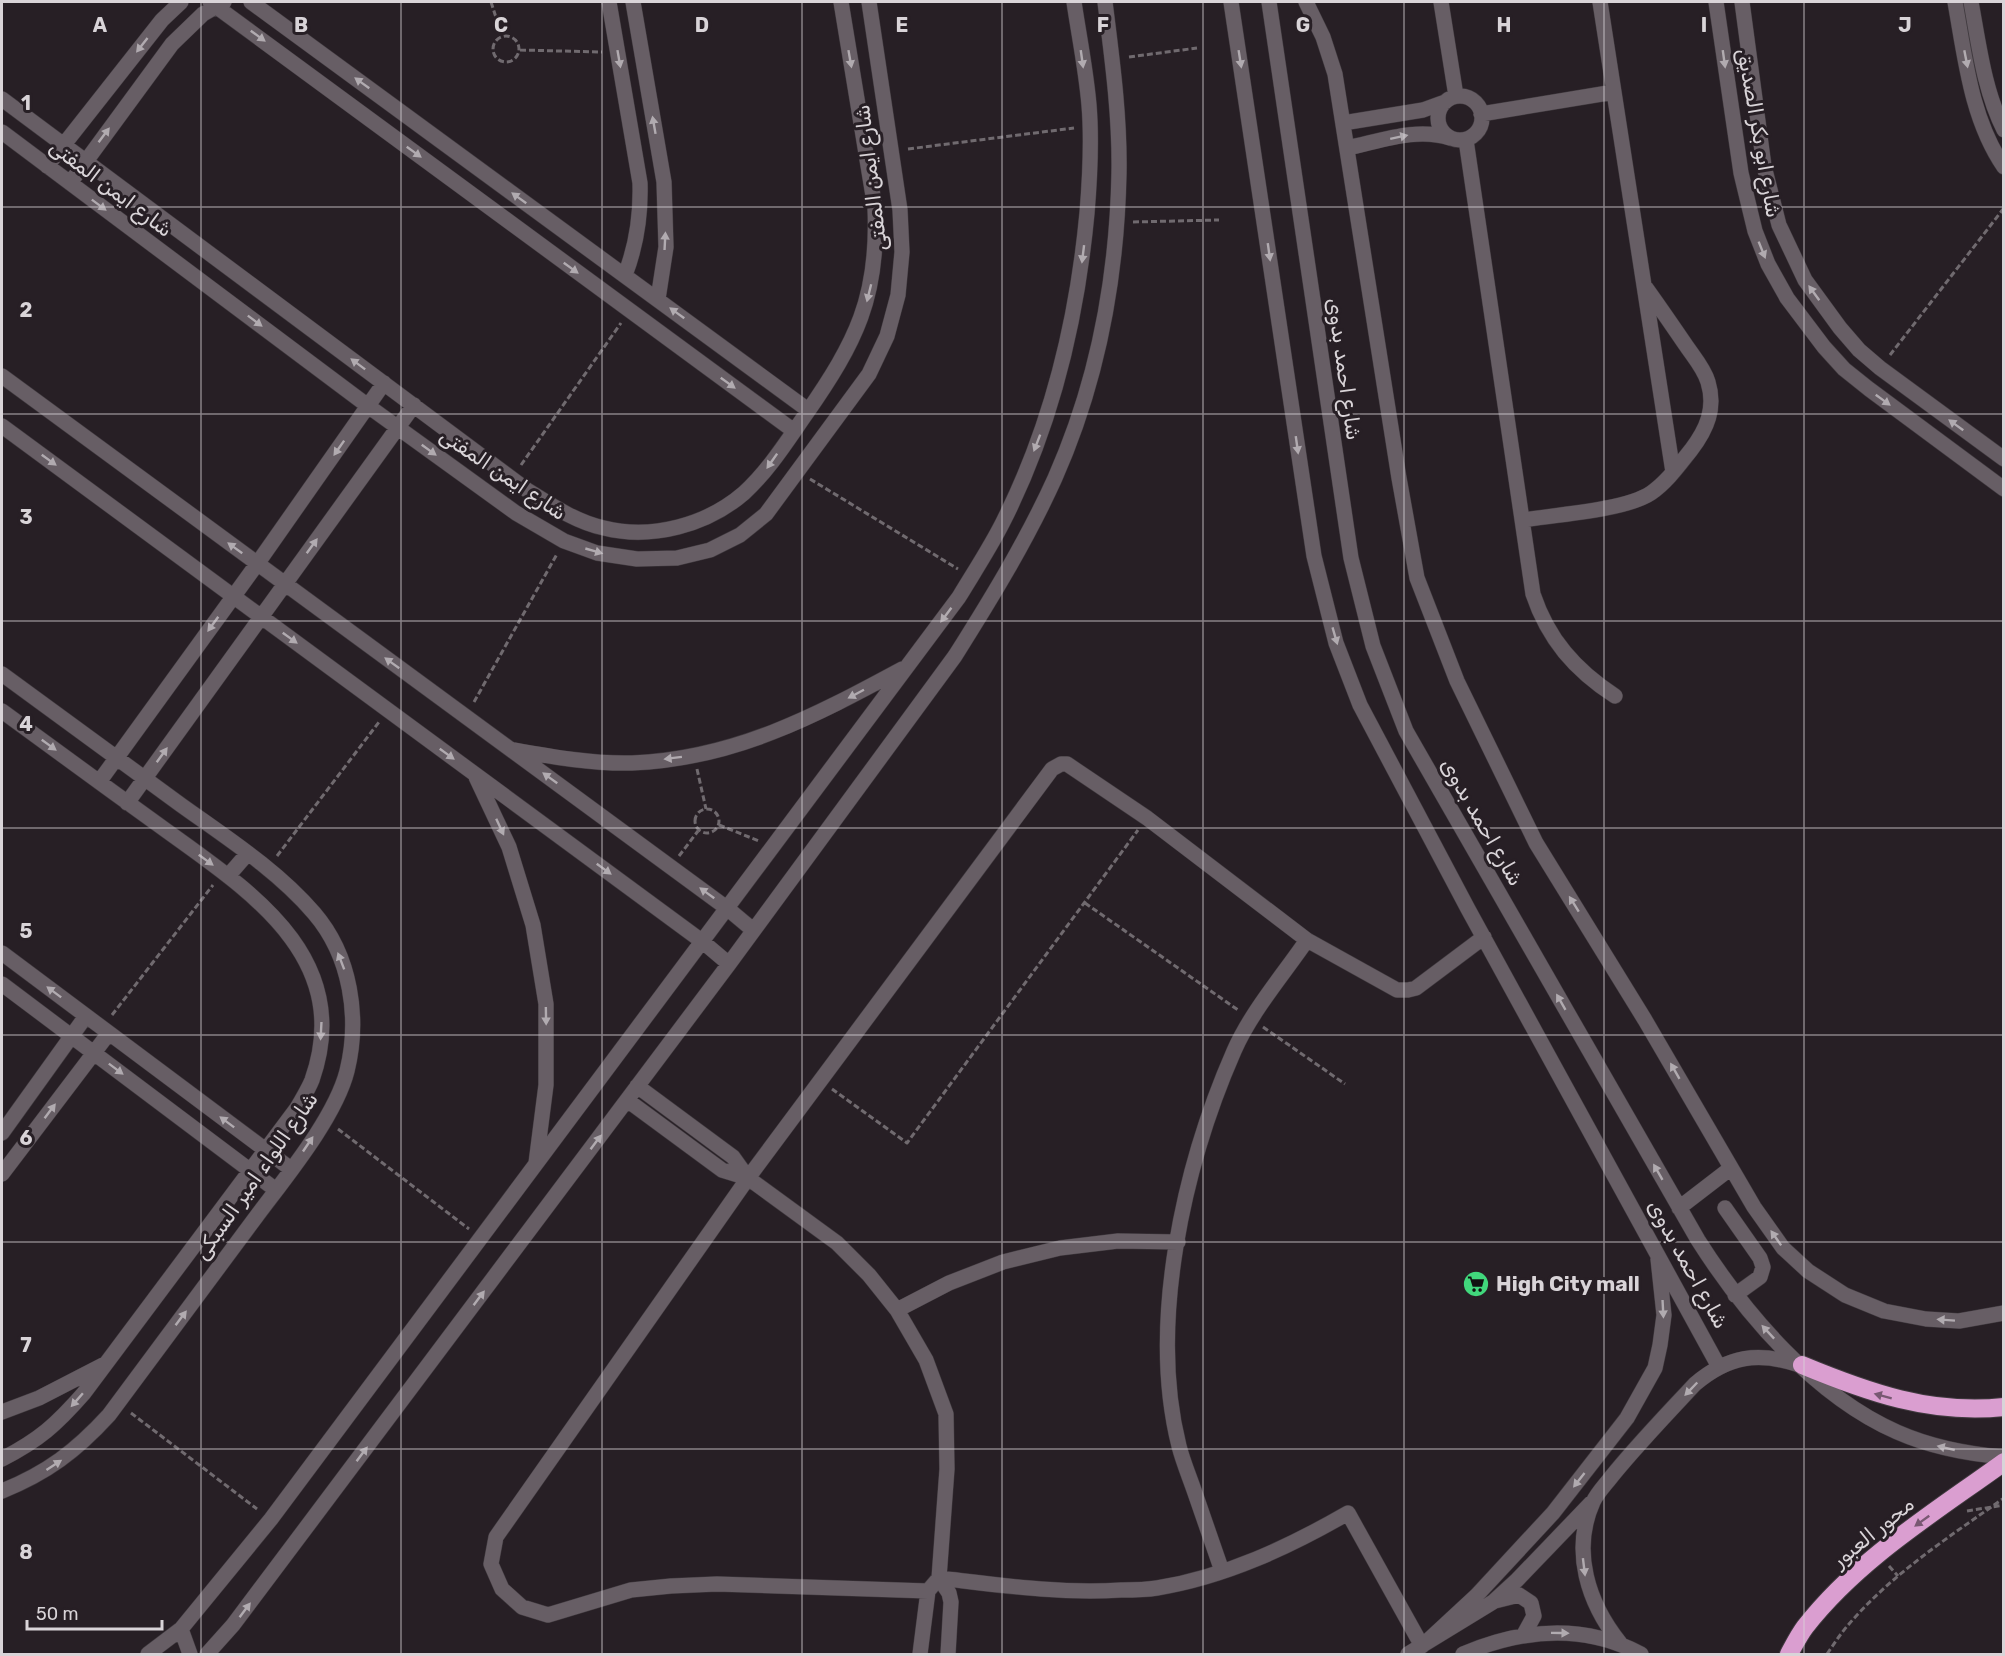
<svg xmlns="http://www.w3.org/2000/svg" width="2005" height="1656" font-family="Rubik,Cairo,sans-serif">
<rect width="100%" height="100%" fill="#271f25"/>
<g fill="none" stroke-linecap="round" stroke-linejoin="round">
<g stroke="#403a3f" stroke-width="16">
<path id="minor" d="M210,2L794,431
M251,2L808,410
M609,2L640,183C641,216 637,244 625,275
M633,2L664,182L666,247L658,299
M1231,2L1314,556L1336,643L1360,705L1468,909L1719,1367
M1269,2L1351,558L1373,646L1406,731L1698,1240C1745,1314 1815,1396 1897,1432C1931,1447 1967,1454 2004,1457
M1306,2L1323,37L1335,74L1399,478L1417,578L1457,681L1536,843L1645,1020L1754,1207L1783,1248L1808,1271L1845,1295L1884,1311L1926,1319L1959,1321L2004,1313
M1441,2L1456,96
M1600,2L1673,472
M1716,2L1741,173L1755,231L1768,264L1787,298L1824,347L1844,369L1869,389L2004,489
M1742,2L1764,166L1779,225L1805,280L1840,328L1859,350L1880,368L2004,459
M1955,2C1965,57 1971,119 2004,167
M1971,2C1979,45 1984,90 2004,130
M1438 118a22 22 0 1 1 44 0a22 22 0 1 1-44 0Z
M2,99L527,490C551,505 576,522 604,528C652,540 707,525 744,493C769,470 787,441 806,414C856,342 879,297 875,208L841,2
M1481,114L1614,92
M1343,123L1423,110L1445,102
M2,132L368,406L516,513L564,541L597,553L637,559L677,558L710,550L740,535L766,514L869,374L887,336L898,295L902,252L900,210L869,2
M1466,140L1533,594C1548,639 1575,670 1615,696
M1347,148C1381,141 1416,127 1450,138
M47,166L162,20L181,2
M70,183L172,44L203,14L224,2
M2,376L728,909L753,930
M2,426L703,942L729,964
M1523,520C1555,515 1626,510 1651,493C1667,482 1679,465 1691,450C1707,429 1716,408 1708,382C1704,368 1693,356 1685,344C1672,325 1659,306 1646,288
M2,674C61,717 121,761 181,805C227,838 277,870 314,913C351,956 360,1018 347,1071C335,1118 285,1178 256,1217C207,1283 158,1349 109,1415C76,1451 47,1473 2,1491
M2,711C54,749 107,788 160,826C245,888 356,955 312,1080C308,1090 302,1099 297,1108L84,1393C56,1425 39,1440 2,1459
M514,750C553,757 593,764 632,763C734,759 815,716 902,669
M476,777L509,847L533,925L546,1004V1085L536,1163
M99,782L257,564L384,383
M127,803L414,405
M228,876L248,853
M2,953L291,1169
M2,984L276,1190
M637,1086L733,1157L748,1178
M627,1100L722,1170L748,1178L837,1243L869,1275L897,1310L926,1360L946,1414L947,1469L939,1578C999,1585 1060,1594 1121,1590C1133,1590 1145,1590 1157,1588C1225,1577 1289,1547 1348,1513L1422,1646
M2,1133L86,1016
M2,1174L109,1033
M1679,1208L1731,1168
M1725,1208L1760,1258L1763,1267L1760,1277L1735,1295
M897,1310L949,1283L1003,1262L1060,1248L1118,1241L1178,1242
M2,1412L39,1398L103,1365
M1222,1571C1213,1545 1204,1519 1195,1493C1190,1478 1183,1462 1179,1446C1148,1323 1184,1165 1234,1051C1251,1012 1283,975 1307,940
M928,1591L717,1584L671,1586L631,1590L548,1615L522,1607L502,1589L491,1564L496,1537L748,1178L1052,769L1061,764H1067L1147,818L1307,940L1397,990H1408L1416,988L1484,937
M1495,1601L1519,1595L1531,1603L1534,1616L1523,1636
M181,1629L190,1654
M1620,1643C1588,1603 1571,1551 1593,1502C1597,1493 1606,1484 1612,1476C1638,1444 1667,1414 1695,1384C1728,1356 1758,1351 1799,1365
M1422,1646L1477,1595L1553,1513L1627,1418L1655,1368L1660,1345L1664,1315L1658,1259
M148,1654L181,1629L271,1519L959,597C974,572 990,548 1003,522C1051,427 1077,320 1087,213C1090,177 1092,141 1089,105C1086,70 1079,36 1074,2
M207,1654L233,1625L729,964L955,656C991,599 1027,540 1055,478C1097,383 1117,277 1119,173C1120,116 1112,58 1105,2
M920,1654L928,1591L939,1578L949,1593L951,1602L948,1654
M1408,1654L1493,1602L1517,1580L1591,1503
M1463,1654C1522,1629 1583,1623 1641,1654"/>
</g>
<g stroke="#403a3f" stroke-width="20">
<path id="highway" d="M1802,1365C1867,1392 1931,1415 2004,1407
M1789,1654C1794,1645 1799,1635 1805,1627C1858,1559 1935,1512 2004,1462"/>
</g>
<path stroke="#706a6f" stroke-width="3" stroke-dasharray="6 3" stroke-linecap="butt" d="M491,2L502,36
M493 49a13 13 0 1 1 26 0a13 13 0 1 1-26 0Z
M520,50L602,52
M1129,57L1197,48
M908,149L1074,128
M1133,222L1219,220
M1890,355L2004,208
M521,465L621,323
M810,479L958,569
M474,702L557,554
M697,769L706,809
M695 821a12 12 0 1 1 24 0a12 12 0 1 1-24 0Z
M719,825L759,841
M277,856L379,722
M679,856L698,831
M1085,903L1238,1010
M112,1015L213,885
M1263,1027L1345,1084
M832,1089L907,1143L1138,830
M338,1129L469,1229
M131,1413L257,1509
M1967,1511L2004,1505
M1889,1566L1898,1576
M1827,1654C1834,1644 1841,1633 1849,1624C1893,1573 1949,1537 2004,1498"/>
<use href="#minor" stroke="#675e65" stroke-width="15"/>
<use href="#highway" stroke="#da9ed0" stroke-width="18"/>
</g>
<defs><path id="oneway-solid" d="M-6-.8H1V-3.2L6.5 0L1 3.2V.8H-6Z" transform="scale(1.5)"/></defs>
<g fill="#b1abb0">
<use href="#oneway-solid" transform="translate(258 36) rotate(36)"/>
<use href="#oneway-solid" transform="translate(142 45) rotate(128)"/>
<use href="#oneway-solid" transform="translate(619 59) rotate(80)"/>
<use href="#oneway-solid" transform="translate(850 59) rotate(80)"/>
<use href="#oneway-solid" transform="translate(1082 59) rotate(82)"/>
<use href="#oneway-solid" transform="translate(1240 59) rotate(81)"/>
<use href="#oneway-solid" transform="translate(1724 59) rotate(82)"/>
<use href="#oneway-solid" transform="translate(1966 59) rotate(79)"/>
<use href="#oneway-solid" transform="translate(362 83) rotate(-144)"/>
<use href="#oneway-solid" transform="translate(654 125) rotate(-100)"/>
<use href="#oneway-solid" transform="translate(104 135) rotate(-53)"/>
<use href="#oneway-solid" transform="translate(1399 137) rotate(-12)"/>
<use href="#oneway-solid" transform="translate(414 152) rotate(36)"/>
<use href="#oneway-solid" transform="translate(519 198) rotate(-144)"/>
<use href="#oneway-solid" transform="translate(99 205) rotate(37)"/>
<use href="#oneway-solid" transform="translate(665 241) rotate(-87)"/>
<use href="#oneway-solid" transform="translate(1762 250) rotate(68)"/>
<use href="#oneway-solid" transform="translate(1269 252) rotate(82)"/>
<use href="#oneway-solid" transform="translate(1083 254) rotate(97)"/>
<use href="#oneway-solid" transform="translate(571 268) rotate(36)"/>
<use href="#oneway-solid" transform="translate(869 293) rotate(104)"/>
<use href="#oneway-solid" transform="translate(1814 293) rotate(-126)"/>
<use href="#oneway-solid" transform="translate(677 313) rotate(-144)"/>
<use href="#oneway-solid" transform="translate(255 321) rotate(37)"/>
<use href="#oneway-solid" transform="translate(358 364) rotate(-143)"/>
<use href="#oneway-solid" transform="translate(728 383) rotate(36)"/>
<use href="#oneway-solid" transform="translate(1883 400) rotate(36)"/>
<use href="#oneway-solid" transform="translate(1956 425) rotate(-144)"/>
<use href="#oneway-solid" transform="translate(1037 443) rotate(111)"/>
<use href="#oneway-solid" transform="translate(1297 445) rotate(82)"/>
<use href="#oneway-solid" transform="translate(339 448) rotate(125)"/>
<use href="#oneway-solid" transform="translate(429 450) rotate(36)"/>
<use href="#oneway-solid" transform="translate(49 460) rotate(36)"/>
<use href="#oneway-solid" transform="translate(772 461) rotate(125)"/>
<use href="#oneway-solid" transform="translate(312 546) rotate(-54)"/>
<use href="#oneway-solid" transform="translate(235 548) rotate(-144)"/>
<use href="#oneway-solid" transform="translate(594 551) rotate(16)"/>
<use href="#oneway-solid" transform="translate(946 615) rotate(127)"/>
<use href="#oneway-solid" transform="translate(213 624) rotate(126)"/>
<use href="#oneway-solid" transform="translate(1335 636) rotate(74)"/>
<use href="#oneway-solid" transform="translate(290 638) rotate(36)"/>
<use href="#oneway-solid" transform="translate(392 663) rotate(-144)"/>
<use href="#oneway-solid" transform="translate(856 694) rotate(152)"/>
<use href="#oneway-solid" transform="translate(49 745) rotate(36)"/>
<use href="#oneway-solid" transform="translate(447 754) rotate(36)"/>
<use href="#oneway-solid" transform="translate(162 755) rotate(-54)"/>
<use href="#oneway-solid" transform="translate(673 758) rotate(173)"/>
<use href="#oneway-solid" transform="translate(550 778) rotate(-144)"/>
<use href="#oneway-solid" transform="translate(500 827) rotate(65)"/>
<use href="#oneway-solid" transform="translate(206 860) rotate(36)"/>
<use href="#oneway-solid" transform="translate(604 869) rotate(36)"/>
<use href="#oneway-solid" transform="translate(707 893) rotate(-144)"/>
<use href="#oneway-solid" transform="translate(1574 904) rotate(-122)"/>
<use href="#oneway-solid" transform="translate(341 961) rotate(-111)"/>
<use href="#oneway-solid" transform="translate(54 992) rotate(-143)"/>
<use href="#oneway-solid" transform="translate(1561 1002) rotate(-120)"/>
<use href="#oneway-solid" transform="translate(546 1016) rotate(89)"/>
<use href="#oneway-solid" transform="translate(321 1031) rotate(93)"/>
<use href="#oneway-solid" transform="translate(116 1069) rotate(37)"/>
<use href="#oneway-solid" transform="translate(1675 1071) rotate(-120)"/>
<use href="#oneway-solid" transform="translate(50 1111) rotate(-53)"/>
<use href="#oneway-solid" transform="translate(227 1122) rotate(-143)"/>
<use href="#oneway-solid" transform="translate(596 1142) rotate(-53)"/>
<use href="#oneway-solid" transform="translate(308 1144) rotate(-56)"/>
<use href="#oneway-solid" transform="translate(1658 1172) rotate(-120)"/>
<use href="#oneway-solid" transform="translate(1776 1238) rotate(-125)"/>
<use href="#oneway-solid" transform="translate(479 1298) rotate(-53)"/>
<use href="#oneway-solid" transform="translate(1663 1309) rotate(87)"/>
<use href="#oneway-solid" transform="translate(181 1318) rotate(-53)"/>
<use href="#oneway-solid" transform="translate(1946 1320) rotate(-176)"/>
<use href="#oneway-solid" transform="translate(1768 1332) rotate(-133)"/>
<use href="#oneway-solid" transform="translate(1691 1389) rotate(134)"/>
<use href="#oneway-solid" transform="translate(77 1400) rotate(131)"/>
<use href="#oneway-solid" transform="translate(1946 1448) rotate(-167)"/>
<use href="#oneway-solid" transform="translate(362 1454) rotate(-53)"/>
<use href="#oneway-solid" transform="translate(54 1465) rotate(-33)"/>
<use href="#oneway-solid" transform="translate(1579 1480) rotate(128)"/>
<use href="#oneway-solid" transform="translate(1584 1567) rotate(83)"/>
<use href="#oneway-solid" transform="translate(245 1610) rotate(-53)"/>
<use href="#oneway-solid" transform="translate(1560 1633) rotate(1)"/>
</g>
<g fill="#785872">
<use href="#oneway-solid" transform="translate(1883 1396) rotate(-165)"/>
<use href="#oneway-solid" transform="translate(1922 1521) rotate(144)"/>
</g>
<path fill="none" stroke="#d9d4d8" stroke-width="1.5" stroke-opacity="0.55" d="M201,2V1654M401,2V1654M602,2V1654M802,2V1654M1002,2V1654M1203,2V1654M1404,2V1654M1604,2V1654M1804,2V1654M2,207H2004M2,414H2004M2,621H2004M2,828H2004M2,1035H2004M2,1242H2004M2,1449H2004"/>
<defs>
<g id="supermarket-disc" transform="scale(1.35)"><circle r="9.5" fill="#41d77c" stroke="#271f25"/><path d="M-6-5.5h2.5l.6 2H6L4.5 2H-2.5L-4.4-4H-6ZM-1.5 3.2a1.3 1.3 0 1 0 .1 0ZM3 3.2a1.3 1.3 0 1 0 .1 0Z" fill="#111"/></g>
</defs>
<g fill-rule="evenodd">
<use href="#supermarket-disc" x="1476" y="1284"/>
</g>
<g text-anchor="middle" stroke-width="6" stroke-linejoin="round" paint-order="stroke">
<g font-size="21" fill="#d9d4d8" stroke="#271f25">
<text transform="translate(1759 133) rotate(80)" y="7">شارع ابو بكر الصديق</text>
<text transform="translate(871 178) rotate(-97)" y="7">شارع ايمن المفتى</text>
<text transform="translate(111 188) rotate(37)" y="7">شارع ايمن المفتى</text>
<text transform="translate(1344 369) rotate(82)" y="7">شارع احمد بدوى</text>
<text transform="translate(503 474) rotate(34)" y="7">شارع ايمن المفتى</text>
<text transform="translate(1482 822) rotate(60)" y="7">شارع احمد بدوى</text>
<text transform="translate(256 1176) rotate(-55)" y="7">شارع اللواء امير السبكى</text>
<text transform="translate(1688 1264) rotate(61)" y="7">شارع احمد بدوى</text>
<text transform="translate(1873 1532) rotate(-39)" y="7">محور العبور</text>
</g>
<g font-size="21" font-weight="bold" fill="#d9d4d8" stroke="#271f25" text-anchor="start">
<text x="1496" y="1291">High City mall</text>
</g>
</g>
<g font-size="20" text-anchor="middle" font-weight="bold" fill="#d9d4d8" stroke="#271f25" stroke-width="6" stroke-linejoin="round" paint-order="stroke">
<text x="100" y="32">A</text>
<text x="301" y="32">B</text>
<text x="501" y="32">C</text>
<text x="702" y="32">D</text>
<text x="902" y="32">E</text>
<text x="1103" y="32">F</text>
<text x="1303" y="32">G</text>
<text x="1504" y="32">H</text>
<text x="1704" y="32">I</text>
<text x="1905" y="32">J</text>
<text x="26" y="110">1</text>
<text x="26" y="317">2</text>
<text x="26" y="524">3</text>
<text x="26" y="731">4</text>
<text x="26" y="938">5</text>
<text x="26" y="1145">6</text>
<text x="26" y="1352">7</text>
<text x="26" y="1559">8</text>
</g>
<rect width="2005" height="1656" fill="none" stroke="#d9d4d8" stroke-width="6"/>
<path d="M27 1620v9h135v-9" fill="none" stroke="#d9d4d8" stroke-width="3"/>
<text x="36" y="1620" font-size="18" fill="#d9d4d8" stroke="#271f25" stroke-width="4.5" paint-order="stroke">50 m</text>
</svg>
